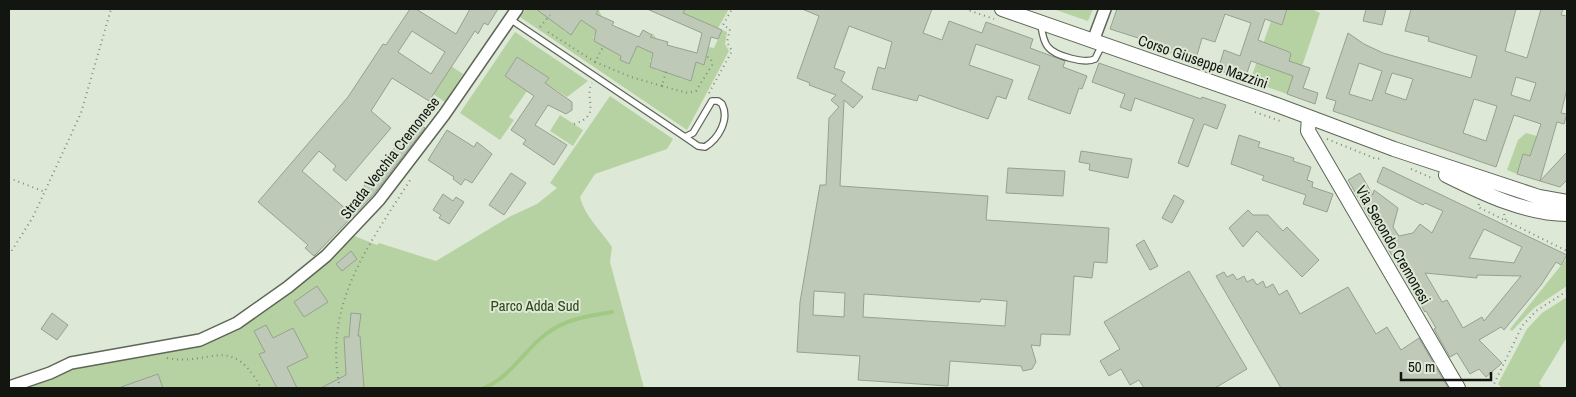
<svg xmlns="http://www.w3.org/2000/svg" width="1576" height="397" font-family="'Archivo Narrow',sans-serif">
<rect width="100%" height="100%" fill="#dde8d6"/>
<path fill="#b6d2a2" d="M526,9H539L557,22L556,24L565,27L563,30L571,35L581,20L589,25L599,10L602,17L593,38L613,46L611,51L621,56L620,60L629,64L637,46L645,50L652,33L657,39L650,62L656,70L661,71L662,67L681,74L680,78L690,81L696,62L704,64L709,47L714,48L722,30L727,32L725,44L729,51L687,130L520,17Z
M685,9H729L718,28L683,13Z
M1057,9H1093L1088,21L1056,10Z
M1287,9H1312L1320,13L1294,90L1289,89L1287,94L1250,81L1271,21L1282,25Z
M515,32L588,81L567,97L545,83L549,78L517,57L505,76L527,91L509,117L514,120L500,140L460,113Z
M451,66L463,74L445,102L433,94Z
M610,96L673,139L667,149L595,174L580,197C585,217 600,229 612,247L610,262L644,388H22L70,370L197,346L352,235L377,245L379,243L436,261L511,216L537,204L557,188L550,183Z
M560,115L583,130L573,146L550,131Z
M1526,133L1537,136L1530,156L1523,154L1517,174L1507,170L1518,140Z
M1567,258V286L1534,308L1512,331L1510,329Z
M1567,297V337L1539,383L1542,388H1502L1498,384L1527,329L1542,313Z"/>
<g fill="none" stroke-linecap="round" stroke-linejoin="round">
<path stroke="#a1c984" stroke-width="4" d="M484,388C511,377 524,350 546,334C565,319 588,316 612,312"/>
</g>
<path fill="#bec9b7" stroke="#96a190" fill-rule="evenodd" d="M410,9H416L456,34L470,9H498L488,25L484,23L478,34L475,31L429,101L392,78L371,111L391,128L346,181L333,170L336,166L319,151L302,171L346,209L416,121L425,128L373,195L314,256L305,248L308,245L258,202L348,97L383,44L386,45ZM412,31L445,52L431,74L398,52Z
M536,9H599L596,14L614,22L612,25L639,37L643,30L652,35L650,37L668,42L667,45L697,53L702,33L647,9H685L683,13L722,30L718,39L711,37L704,65L696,62L691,81L650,67L653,53L637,46L629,64L620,60L621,56L594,41L596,30L581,20L571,35Z
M802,9H932L923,33L942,40L949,21L982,33L986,22L1033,39L1030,48L1065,61L1063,67L1087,76L1082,89L1079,88L1070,114L1028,99L1040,66L976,44L969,65L1013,80L1006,99L997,96L988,119L919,95L917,101L872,89L878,67L885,69L892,42L849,26L834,68L845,72L841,81L863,97L853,108L844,100L840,186L988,196L986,220L1109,228L1107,263L1094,262L1092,278L1074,276L1070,335L1041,334L1040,346L1031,345L1036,362L1032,369L1023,371L1021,366L950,361L948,386L858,380L860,356L797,352L800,302L820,185H826L829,118L839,107L831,100L836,95L809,85L810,83L797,78L819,16ZM814,291L845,293L844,317L813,315ZM864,294L980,302L981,299L1007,301L1005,326L863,317Z
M1117,9H1287L1282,25L1265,19L1258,40L1289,52L1291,54L1289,61L1310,68L1303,88L1318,93L1315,104L1287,94L1293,76L1251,61L1245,79L1218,70L1224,50L1240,56L1251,23L1225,14L1215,42L1202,38L1195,62L1150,45L1151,42L1110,29Z
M1366,9H1386L1382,25L1363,21Z
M1411,9H1516L1505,51L1527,58L1541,9H1563L1561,15L1567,16V89L1561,113L1567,114L1564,124L1557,122L1540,181L1517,174L1523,154L1530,156L1541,124L1514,115L1496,167L1333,111L1336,101L1326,98L1348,33L1364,44L1383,53L1471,78L1477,56L1428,41L1429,37L1405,31ZM1359,63L1382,71L1372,101L1349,94ZM1392,73L1413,79L1406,100L1385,93ZM1516,77L1536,83L1530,101L1511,95ZM1474,99L1497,106L1486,141L1463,133Z
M517,57L549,78L545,83L572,102V110L566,114L548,105L535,125L567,145L554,165L523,144L526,140L511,130L534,96L505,76Z
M1099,63L1201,99L1202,97L1226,105L1217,129L1204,124L1188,167L1178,163L1194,119L1135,98L1131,111L1120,107L1125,94L1092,82Z
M447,130L474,147L477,142L492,154L472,183L465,179L461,185L453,179L454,177L428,160Z
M1239,135L1260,142L1258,147L1294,158L1293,161L1311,167L1307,180L1313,182L1312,187L1333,194L1327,212L1303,204L1306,195L1262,180L1264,176L1231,164Z
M1081,151L1132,159L1128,178L1089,170L1090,164L1079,162Z
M1567,152V180L1560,187L1540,181Z
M1383,167L1567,255L1561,265L1556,262L1541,285L1504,330L1501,327L1479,340L1502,363L1486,377L1479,369L1470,374L1457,353L1450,357L1434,329L1436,328L1426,311L1425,312L1348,180L1360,173L1373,195L1374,190L1398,208L1393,227L1399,236L1413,233L1420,224L1432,233L1443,211L1425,203L1423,205L1377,182ZM1484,229L1522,247L1514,263L1469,258ZM1425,273L1477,278V275L1521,276L1484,321L1482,317L1463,328L1447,300L1442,302Z
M1008,168L1065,171L1063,196L1006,193Z
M511,173L526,183L504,215L489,205Z
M443,194L453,201L456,197L464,202L449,224L439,218L441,215L433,210Z
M1174,195L1184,201L1172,223L1162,218Z
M1248,210L1253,215H1268L1283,231L1287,227L1319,260L1302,277L1257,231L1243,247L1229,228Z
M1144,240L1158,266L1150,270L1136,245Z
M351,251L357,259L342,271L336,264Z
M1189,271L1247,369L1215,388H1144L1139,380L1130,385L1121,369L1109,376L1100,361L1120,349L1104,322Z
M1224,272L1227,277L1233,274L1237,280L1244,276L1247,282L1253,279L1257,285L1263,281L1266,288L1273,284L1279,295L1287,290L1300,314L1348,287L1376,334L1387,327L1401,350L1419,338L1448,388H1281L1216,276Z
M317,286L328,302L304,317L294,302Z
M52,313L68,325L57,340L41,329Z
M351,313L361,314L358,336H360L364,388H321L346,375L344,337H349Z
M266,325L273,338L293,328L308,357L287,367L297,388H277L259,354L265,352L254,331Z
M158,374L163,388H121V387Z"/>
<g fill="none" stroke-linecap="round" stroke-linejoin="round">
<g stroke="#5e6757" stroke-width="8">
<path id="service" d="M510,19L685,137L698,146L705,147C718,139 730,120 722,104L718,101H712L693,133L685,137
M1041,25C1042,32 1043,41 1048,47C1055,56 1085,64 1095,59L1102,45"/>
</g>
<g stroke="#5e6757" stroke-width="14">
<path id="minor" d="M1093,41L1105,9
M9,387L50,373L71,363L200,340L237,323L288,287L326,256L379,200L444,115L517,9"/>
</g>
<g stroke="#5e6757" stroke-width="16">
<path id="tertiary" d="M1002,9L1277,105L1394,149L1539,197L1567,202
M1309,117L1308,131L1458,388
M1446,175C1482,193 1526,214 1567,214"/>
</g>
<path stroke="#828a7d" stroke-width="2" stroke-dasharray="1 4" stroke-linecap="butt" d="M965,9L994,19
M540,27L550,15
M548,32L595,62L604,45
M595,62L631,77L662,86L667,68
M662,86L688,93L696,91L712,65L711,59L706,56
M709,93L732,51L727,42L730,29L723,25L732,9
M1255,112L1283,122
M574,124C603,115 583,99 592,83
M1327,139L1374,158L1381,159
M1411,169L1434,179
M9,178L45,192
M1479,204L1478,207L1567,251
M1504,214L1506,221
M9,255L33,217L81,113L111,9
M167,358C210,367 231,332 261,388
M340,388C322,303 370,244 412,177
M1492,388L1522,326L1536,311L1567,291"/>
<use href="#service" stroke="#fff" stroke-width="5.5"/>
<use href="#minor" stroke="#fff" stroke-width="11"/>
<use href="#tertiary" stroke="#fff" stroke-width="14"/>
</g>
<g text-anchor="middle" stroke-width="4" stroke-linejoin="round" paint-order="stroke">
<g font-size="15" fill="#131610" stroke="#dde8d6">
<text transform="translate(1203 62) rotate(19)" y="5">Corso Giuseppe Mazzini</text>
<text transform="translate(390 158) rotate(-52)" y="5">Strada Vecchia Cremonese</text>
<text transform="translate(1393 245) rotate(60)" y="5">Via Secondo Cremonesi</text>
</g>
<g font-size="15" fill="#2e4717" stroke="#dde8d6">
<text x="535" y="311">Parco Adda Sud</text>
</g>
</g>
<rect width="1576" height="397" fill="none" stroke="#131610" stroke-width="20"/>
<path d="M1401 372v8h90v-8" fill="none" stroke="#131610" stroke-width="2.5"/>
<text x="1408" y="372" font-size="15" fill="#131610" stroke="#dde8d6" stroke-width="4" paint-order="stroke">50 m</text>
</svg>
